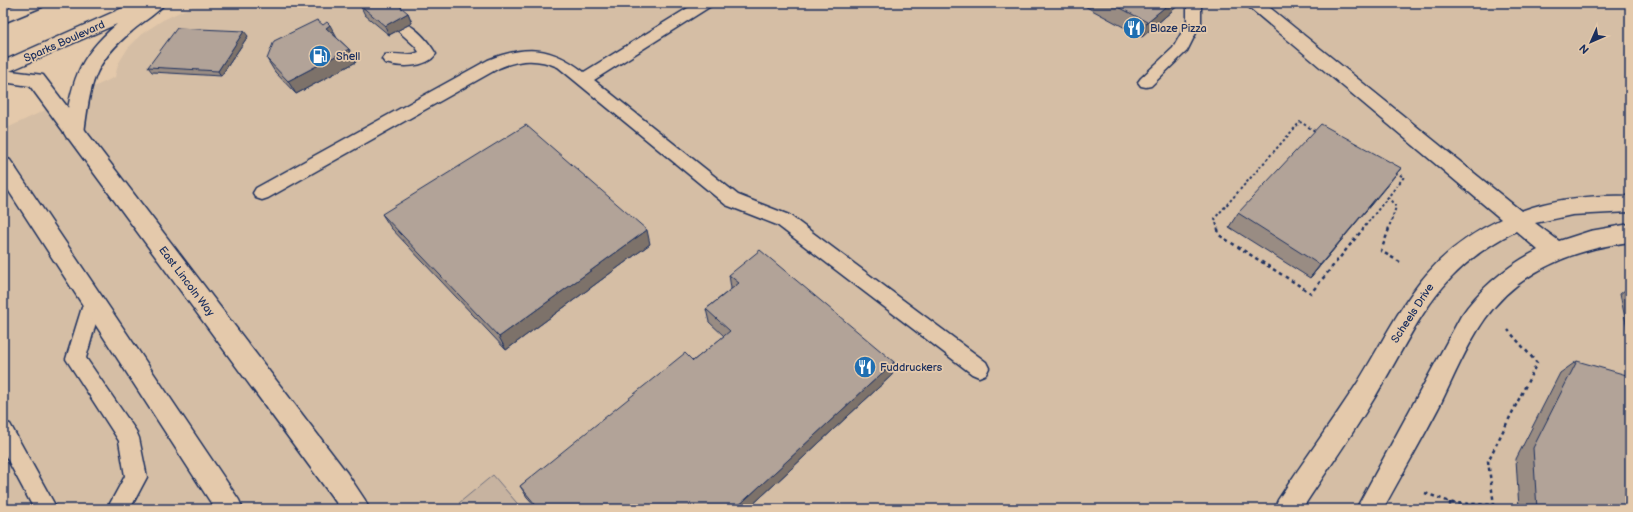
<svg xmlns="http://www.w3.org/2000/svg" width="1633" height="512" font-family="'Balsamiq Sans',sans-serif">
<rect width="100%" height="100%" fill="#e4c9ab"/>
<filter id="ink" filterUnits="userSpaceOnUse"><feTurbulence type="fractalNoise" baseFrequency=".025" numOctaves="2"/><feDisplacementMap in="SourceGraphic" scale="8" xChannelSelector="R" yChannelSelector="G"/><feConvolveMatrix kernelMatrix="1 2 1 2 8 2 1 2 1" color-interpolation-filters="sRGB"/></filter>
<g filter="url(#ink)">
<path fill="#d5bea5" d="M199,3H1630V509H3V130L115,77L118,64L128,48L143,33L163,20Z"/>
<path fill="#c7b3a0" stroke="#71717f" d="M493,475L522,509H464L459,503Z"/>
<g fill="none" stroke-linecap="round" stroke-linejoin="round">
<g stroke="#1b2f5e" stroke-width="3">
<path id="service" d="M696,3H713L711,6L594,80L738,195L789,215L986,362L989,368L986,374L979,377L972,374L777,225L726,205L558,67C537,58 520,59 499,68L268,198L262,200L256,198L253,193L256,188L488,60C526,45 551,46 584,72Z
M1187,3H1201V23L1187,51L1151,86L1146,87L1141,86L1138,82L1141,78L1173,48L1187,23Z
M401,22C416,26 428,41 436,54C426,69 399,67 385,63L382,59L385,55C396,52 407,58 419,52L415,46L394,27L396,24Z
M93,293L100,295L102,301L86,358L136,431L139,438L147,477L130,509H107L125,476L119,441L66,359L84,301L86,295Z
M3,422L10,424L57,509H34L3,451Z"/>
</g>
<g stroke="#1b2f5e" stroke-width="3">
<path id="minor" d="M1244,3H1264L1521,211C1556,198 1593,195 1630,196V212L1572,215L1535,223L1559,241L1590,231L1630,224V242C1574,249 1518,271 1485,319C1466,346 1454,377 1440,405C1422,440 1402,474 1383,509H1356L1461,316C1481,287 1507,266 1538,250L1516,231C1435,271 1418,325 1375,397C1352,435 1326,472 1302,509H1274L1278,500C1304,460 1332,422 1358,382C1401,312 1420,257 1501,219Z"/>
</g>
<g stroke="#1b2f5e" stroke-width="3">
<path id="tertiary" d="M3,70L43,75L347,473L365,500L369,509H341L30,86L3,82Z
M3,157L10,160L239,500L243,509H215L3,182Z"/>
</g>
<g stroke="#1b2f5e" stroke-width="3">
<path id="primary" d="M20,3H45L42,7L3,23V10Z
M134,3H165C157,14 142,22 132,31C92,64 91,84 84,133L81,138L74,140L67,138L64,133C72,82 76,59 117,24L3,74V61Z
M3,159L13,164L16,169L13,174L3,176Z"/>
</g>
<path stroke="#1b2f5e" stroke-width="2" stroke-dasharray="2.5 2.5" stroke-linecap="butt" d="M1218,230L1215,218L1300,122L1317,132
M1362,230L1388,197
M1388,230L1396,207L1388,197L1404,177L1394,172"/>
<path stroke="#1b2f5e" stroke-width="2.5" stroke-dasharray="3.5 3.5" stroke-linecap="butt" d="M1218,229L1219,235L1311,293L1363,229
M1389,229L1381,251L1400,262
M1425,493L1453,503L1494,505L1488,461L1537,363L1508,330
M1450,502V509"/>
<use href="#service" fill="#e4c9ab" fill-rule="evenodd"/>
<use href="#minor" fill="#e4c9ab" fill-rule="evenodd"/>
<use href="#tertiary" fill="#e4c9ab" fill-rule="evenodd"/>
<use href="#primary" fill="#e4c9ab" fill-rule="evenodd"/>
</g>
<path fill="#998c83" stroke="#1b2f5e" d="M1079,3H1181L1142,37Z
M360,5L408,13L412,23L389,35L365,15Z
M248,36L221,76L152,72L148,67Z
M337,38L349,49L356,62L296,94L275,72L267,59Z
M1401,168L1310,278L1229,227L1238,213Z
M382,214L650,244L506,350L391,228Z
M729,275L894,362L892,375L748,509H538L527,497L520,486L693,361L724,336L709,322L706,309L731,289V288Z
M1630,286V342L1620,294Z
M1577,361L1630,509H1519L1516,459L1560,373Z"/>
<path fill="#7d726a" stroke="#1b2f5e" d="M1170,3H1181L1142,37L1147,22Z
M408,13L412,23L389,35L385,26Z
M330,25L337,38L326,28Z
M244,31L248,36L221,76L218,71Z
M349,49L356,62L296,94L288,81Z
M1401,168L1390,182L1310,278L1320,265Z
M647,230L650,244L506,350L499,337Z
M894,362L892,375L748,509H735Z"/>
<path fill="#b2a398" stroke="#1b2f5e" d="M365,3H396L408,13L385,26L360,5Z
M1111,3H1170L1147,22Z
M317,20L323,25L327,22L330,25L326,28L349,49L288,81L267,59L274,41Z
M177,28L244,31L218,71L148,67Z
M1321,124L1401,168L1320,265L1238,213Z
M526,125L647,230L499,337L382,214Z
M760,250L894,362L735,509H539L520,486L685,353L693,361L730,331L706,309L739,283L729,275Z
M1577,361L1630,376V509H1537L1533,448Z"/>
</g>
<defs>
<g id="restaurant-disc" transform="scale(1.15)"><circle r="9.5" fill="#1f6fb2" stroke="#e4c9ab"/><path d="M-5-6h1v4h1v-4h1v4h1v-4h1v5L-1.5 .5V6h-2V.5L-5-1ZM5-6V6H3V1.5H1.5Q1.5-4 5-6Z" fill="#fff"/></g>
<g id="fuel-disc" transform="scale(1.15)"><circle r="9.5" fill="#1f6fb2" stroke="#e4c9ab"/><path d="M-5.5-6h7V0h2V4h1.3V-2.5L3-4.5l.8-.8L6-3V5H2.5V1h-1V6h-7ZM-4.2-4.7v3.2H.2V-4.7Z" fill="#fff"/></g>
</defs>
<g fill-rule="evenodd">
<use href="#restaurant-disc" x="1134" y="28"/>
<use href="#fuel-disc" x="320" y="56"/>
<use href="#restaurant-disc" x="865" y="367"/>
</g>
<g text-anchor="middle" stroke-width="3.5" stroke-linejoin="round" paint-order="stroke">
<g font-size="11" fill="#1b2f5e" stroke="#e4c9ab" text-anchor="start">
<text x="1150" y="32">Blaze Pizza</text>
<text x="336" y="60">Shell</text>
<text x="880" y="371">Fuddruckers</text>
</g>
<g font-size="11" fill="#1b2f5e" stroke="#e4c9ab">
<text transform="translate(64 41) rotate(-24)" y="4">Sparks Boulevard</text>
<text transform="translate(187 281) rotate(53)" y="4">East Lincoln Way</text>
<text transform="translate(1412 313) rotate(-57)" y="4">Scheels Drive</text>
</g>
</g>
<rect width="1633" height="512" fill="none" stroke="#e4c9ab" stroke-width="16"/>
<rect x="8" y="8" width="1617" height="496" fill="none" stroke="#1b2f5e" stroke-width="1.5" filter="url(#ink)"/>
<g transform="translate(1591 42) rotate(225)" stroke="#e4c9ab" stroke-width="3" paint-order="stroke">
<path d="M0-3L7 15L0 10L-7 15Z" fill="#1b2f5e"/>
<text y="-6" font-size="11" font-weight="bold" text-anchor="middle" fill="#1b2f5e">N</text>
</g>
</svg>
